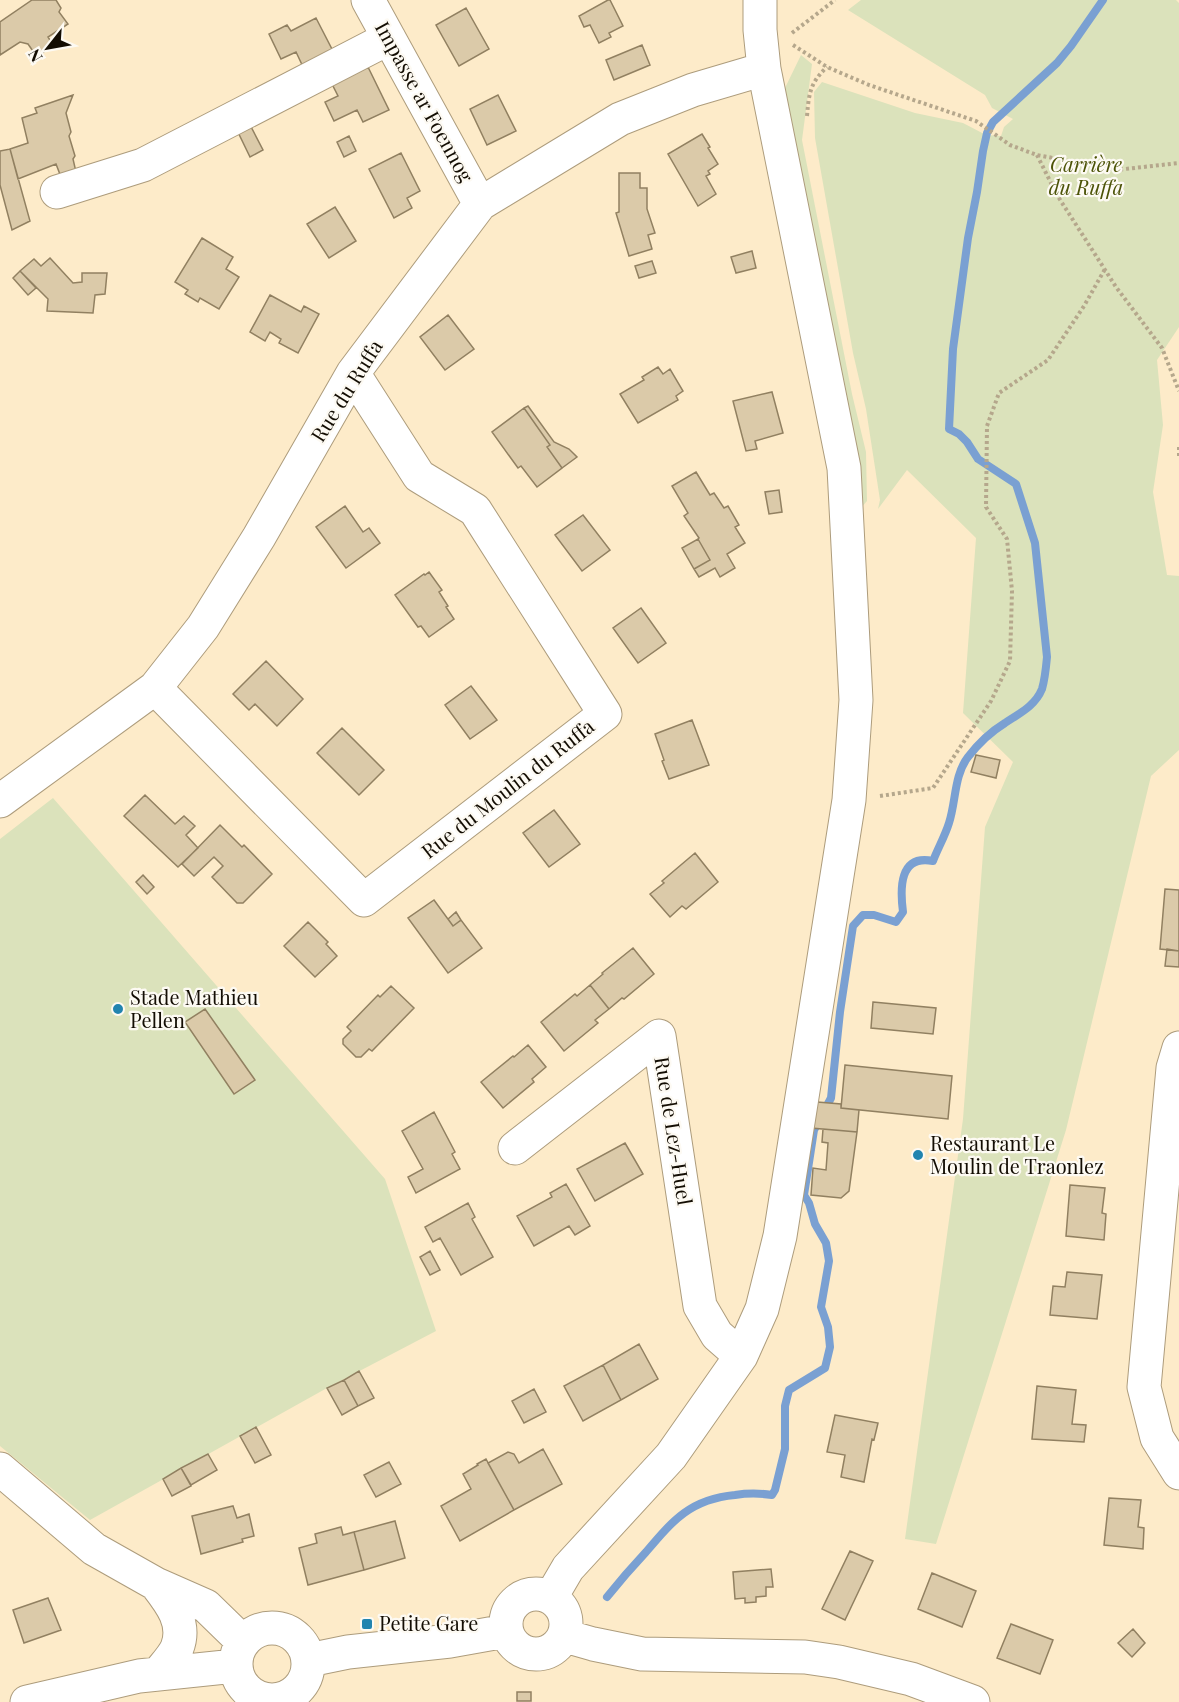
<svg xmlns="http://www.w3.org/2000/svg" width="1179" height="1702" font-family="'Playfair Display',serif">
<rect width="100%" height="100%" fill="#fdebc9"/>
<path fill="#dbe2bb" d="M861,0H1176L1179,3V327L1157,360L1163,425L1153,492L1167,575L1179,576V750L1151,776L1066,1130L936,1544L905,1539L963,1119L985,827L1013,762L963,713L976,538L907,470L878,509L880,500L866,409L853,353L815,138L814,92L822,82L915,113L963,123L986,135L1001,136L1004,127L1013,119L992,108L985,95L848,10Z
M801,55L812,64L802,140L852,394L866,452L867,501L860,509L784,90Z
M53,798L385,1179L436,1331L327,1388L90,1520L0,1446V839Z"/>
<g fill="none" stroke-linecap="round" stroke-linejoin="round">
<path stroke="#7aa0d2" stroke-width="8" d="M607,1597C619,1582 632,1567 646,1552C673,1520 691,1499 735,1495C748,1493 759,1493 772,1495L775,1490L785,1449V1406L789,1390L825,1368L830,1347L828,1327L821,1307L829,1261L826,1243L815,1224L809,1203L804,1195L814,1130L831,1098L840,1012L853,926L863,915H874L896,922L903,912C900,889 899,854 933,861C938,848 945,836 949,823C956,802 954,775 968,757C978,744 992,731 1005,723C1020,713 1035,706 1042,689C1045,679 1046,668 1047,657L1035,543L1016,484L978,459L967,442L959,434L949,429L953,349L968,238L977,192L983,151L987,133L993,122L1057,63L1071,46L1103,0"/>
</g>
<path fill="#dbcaa9" stroke="#918061" stroke-width="1.5" d="M32,0H56L61,8L59,12L68,24L48,37L53,45L37,57L28,44L20,42L0,55V22Z
M608,0H610L623,26L609,33L611,37L599,43L590,25L584,27L579,16Z
M466,8L489,49L459,66L436,25Z
M316,18L335,55L305,71L296,52L281,59L269,34L287,25L291,31Z
M642,45L650,65L614,80L606,60Z
M368,67L389,110L363,122L357,110L334,121L325,102L338,96L332,84Z
M73,95L66,113L71,132L69,136L75,156L73,159L76,172L61,177L56,164L18,179L10,149L28,143L22,118L37,113L35,108Z
M498,95L516,131L487,145L470,109Z
M247,119L263,150L250,157L235,126Z
M702,134L710,147L708,148L718,164L708,171L710,174L706,176L716,194L698,206L668,154Z
M349,136L356,151L344,157L337,142Z
M10,149L30,221L12,230L0,185V151Z
M401,153L420,191L407,198L412,208L394,218L369,169Z
M619,173H640V188H647V209L655,233L648,235L652,249L629,256L616,213L619,212Z
M335,207L356,241L329,258L307,224Z
M202,238L233,257L226,269L239,277L219,309L200,298L198,302L185,294L188,290L175,282Z
M752,251L756,268L736,273L731,257Z
M50,258L73,283L82,282V273H107L105,294L95,295L93,313L47,311L48,299L20,271L34,259L41,266Z
M652,261L656,273L639,278L635,266Z
M20,271L36,288L28,295L13,278Z
M270,295L301,312L304,306L319,314L298,353L279,343L281,339L270,332L265,341L250,332Z
M448,315L474,349L445,370L420,337Z
M658,367L663,374L670,369L683,391L676,396L678,400L638,423L620,394L644,380L642,377Z
M772,392L783,433L755,441L757,449L746,451L733,401Z
M528,406L554,442L569,449L577,457L562,468L547,447L550,445L524,408Z
M524,408L550,445L547,447L562,468L537,487L521,466L518,468L492,432Z
M696,472L710,495L714,493L724,508L728,506L739,525L735,527L745,543L727,554L735,568L720,577L715,568L699,577L694,569L710,560L698,539L699,538L684,516L688,513L672,486Z
M779,490L782,512L769,514L765,492Z
M345,506L363,532L369,528L380,543L346,568L316,527Z
M583,515L610,550L582,571L555,535Z
M698,539L710,560L694,569L682,548Z
M429,572L442,590L439,592L448,606L446,607L454,619L429,637L421,626L418,627L395,595L424,574L425,575Z
M641,608L666,643L638,663L613,628Z
M266,661L303,699L277,726L255,704L249,710L233,694Z
M471,686L497,720L470,739L445,705Z
M692,720L709,765L669,779L662,761L664,760L655,734Z
M342,728L384,770L359,795L317,753Z
M976,755L1000,760L996,778L971,772Z
M145,795L175,824L184,816L195,826L186,835L198,848L178,867L124,816Z
M554,810L580,844L549,867L523,833Z
M220,825L242,847L244,845L272,874L243,903H237L212,877L223,866L214,857L194,876L182,864Z
M695,853L718,882L686,909L682,906L670,917L650,894L664,883L662,881Z
M143,875L154,887L147,894L136,882Z
M1165,889L1179,890V951L1160,949Z
M434,900L453,926L461,920L482,948L448,973L408,918Z
M456,912L461,920L453,926L448,919Z
M308,922L328,942L326,944L337,956L315,977L284,946Z
M633,948L654,974L624,999L622,998L609,1009L590,985L603,974L602,973Z
M1167,949L1179,951V967L1165,966Z
M590,985L609,1009L595,1020L598,1023L564,1051L541,1022L575,994L577,996Z
M391,986L414,1008L372,1051L369,1049L361,1057H356L343,1044V1039L351,1031L347,1027L378,995L380,997Z
M873,1002L936,1008L933,1034L871,1028Z
M205,1009L255,1080L234,1094L185,1022Z
M528,1045L546,1067L532,1079L534,1082L503,1108L481,1082L513,1056L514,1057Z
M845,1065L952,1076L948,1119L841,1108Z
M817,1102L841,1104V1108L859,1110L857,1132L811,1128Z
M434,1112L455,1152L452,1154L460,1169L416,1193L408,1177L423,1169L402,1131Z
M823,1129L857,1132L849,1191L841,1198L811,1195L813,1168L826,1170L828,1143L822,1142Z
M625,1143L643,1174L595,1201L577,1169Z
M566,1184L590,1226L575,1235L569,1226L534,1246L517,1216L552,1197L550,1193Z
M1070,1185L1105,1188L1102,1213L1106,1214L1104,1240L1066,1236Z
M468,1203L475,1217L472,1219L493,1257L461,1275L440,1238L433,1242L425,1227Z
M430,1251L440,1270L430,1275L420,1257Z
M1067,1272L1102,1275L1097,1319L1050,1315L1053,1286L1065,1287Z
M639,1344L658,1379L621,1400L603,1365Z
M603,1365L621,1400L583,1421L564,1386Z
M359,1371L374,1398L358,1406L344,1380Z
M344,1380L358,1406L342,1415L327,1388Z
M1037,1386L1076,1390L1072,1424L1086,1425L1084,1442L1032,1439Z
M534,1389L546,1412L524,1423L512,1401Z
M835,1415L878,1423L874,1440L872,1439L864,1482L841,1477L845,1455L827,1452Z
M256,1427L271,1455L255,1463L240,1436Z
M543,1449L562,1484L514,1510L488,1463L508,1452L514,1454L519,1463Z
M208,1454L217,1470L191,1485L181,1468Z
M486,1459L514,1510L460,1541L441,1506L471,1489L463,1474L478,1465L477,1464Z
M389,1462L401,1484L376,1497L364,1475Z
M181,1468L191,1486L172,1496L163,1479Z
M1109,1498L1141,1500L1138,1527L1144,1528L1143,1549L1104,1545Z
M233,1506L237,1518L249,1514L254,1536L242,1539L243,1542L201,1554L192,1516Z
M395,1521L405,1558L364,1570L354,1532Z
M341,1527L343,1535L354,1532L364,1570L308,1585L299,1548L317,1543L315,1534Z
M850,1551L873,1561L845,1620L822,1609Z
M771,1569L773,1587H766V1596L756,1597V1602L745,1603V1598L735,1599L733,1572Z
M932,1573L976,1591L962,1627L918,1609Z
M48,1598L61,1630L24,1643L13,1610Z
M1011,1624L1053,1640L1040,1674L997,1658Z
M1133,1629L1145,1643L1132,1657L1118,1643Z
M517,1692H531V1701H517Z"/>
<g fill="none" stroke-linecap="round" stroke-linejoin="round">
<g stroke="#ad9c7c" stroke-width="35">
<path id="minor" d="M368,0L480,204
M57,192L143,165L389,38
M155,688L364,900L605,714L475,510L419,476L353,373
M0,801L155,688L203,627L259,537L353,373L480,204L620,119L693,90L764,69
M1179,1048L1173,1068L1144,1387L1157,1438L1179,1473
M515,1148L659,1036L700,1306L717,1335L741,1356
M0,1469L94,1549L156,1584L206,1606L243,1642
M156,1584C170,1602 187,1623 177,1648C173,1657 164,1666 158,1674
M506 1624a30 30 0 1 1 60 0a30 30 0 1 1-60 0Z
M551,1597L568,1568L671,1456L741,1356L762,1309L780,1236L849,800L856,700L844,468L764,69L760,30V0
M236 1664a36 36 0 1 1 72 0a36 36 0 1 1-72 0Z
M565,1636L593,1644L642,1654L805,1657L839,1662L911,1679L973,1702
M309,1660L348,1652L450,1641L506,1631
M27,1702L139,1676L235,1666"/>
</g>
<path stroke="#b5a78c" stroke-width="4" stroke-dasharray="3 3" stroke-linecap="butt" d="M792,33L835,0
M793,45L827,67L869,85L976,121L1010,145L1037,155L1116,170L1179,163
M807,116C809,93 810,83 827,67
M1037,155L1057,195L1116,287L1162,348L1179,391
M1179,447V456
M880,796L933,788L991,701L1010,661L1012,591L1007,539L986,507L987,426L999,393L1048,360L1084,306L1105,269"/>
<use href="#minor" stroke="#fff" stroke-width="33"/>
</g>
<g fill="#2184af" stroke="#fdfaf3" stroke-width="2">
<circle cx="118" cy="1009" r="6"/>
<circle cx="918" cy="1155" r="6"/>
<rect x="361" y="1618" width="12" height="12" rx="3"/>
</g>
<g text-anchor="middle" stroke-width="4.5" stroke-linejoin="round" paint-order="stroke">
<g font-size="20" fill="#130d03" stroke="#fdfaf3">
<text transform="translate(424 102) rotate(61)" y="7">Impasse ar Foennog</text>
<text transform="translate(347 391) rotate(-58)" y="7">Rue du Ruffa</text>
<text transform="translate(508 789) rotate(-38)" y="7">Rue du Moulin du Ruffa</text>
<text transform="translate(673 1131) rotate(81)" y="7">Rue de Lez-Huel</text>
</g>
<g font-size="20" font-style="italic" fill="#4c5307" stroke="#fdfaf3">
<text x="1086" y="172">Carrière<tspan x="1086" dy="23">du Ruffa</tspan></text>
</g>
<g font-size="20" fill="#130d03" stroke="#fdfaf3" text-anchor="start">
<text x="130" y="1005">Stade Mathieu<tspan x="130" dy="23">Pellen</tspan></text>
<text x="930" y="1151">Restaurant Le<tspan x="930" dy="23">Moulin de Traonlez</tspan></text>
<text x="379" y="1631">Petite Gare</text>
</g>
</g>
<g transform="translate(48 48) rotate(239)" stroke="#fdfaf3" stroke-width="4.5" paint-order="stroke">
<path d="M0-4.5L10 22L0 15L-10 22Z" fill="#130d03"/>
<text y="-9" font-size="16" font-weight="bold" text-anchor="middle" fill="#130d03">N</text>
</g>
</svg>
